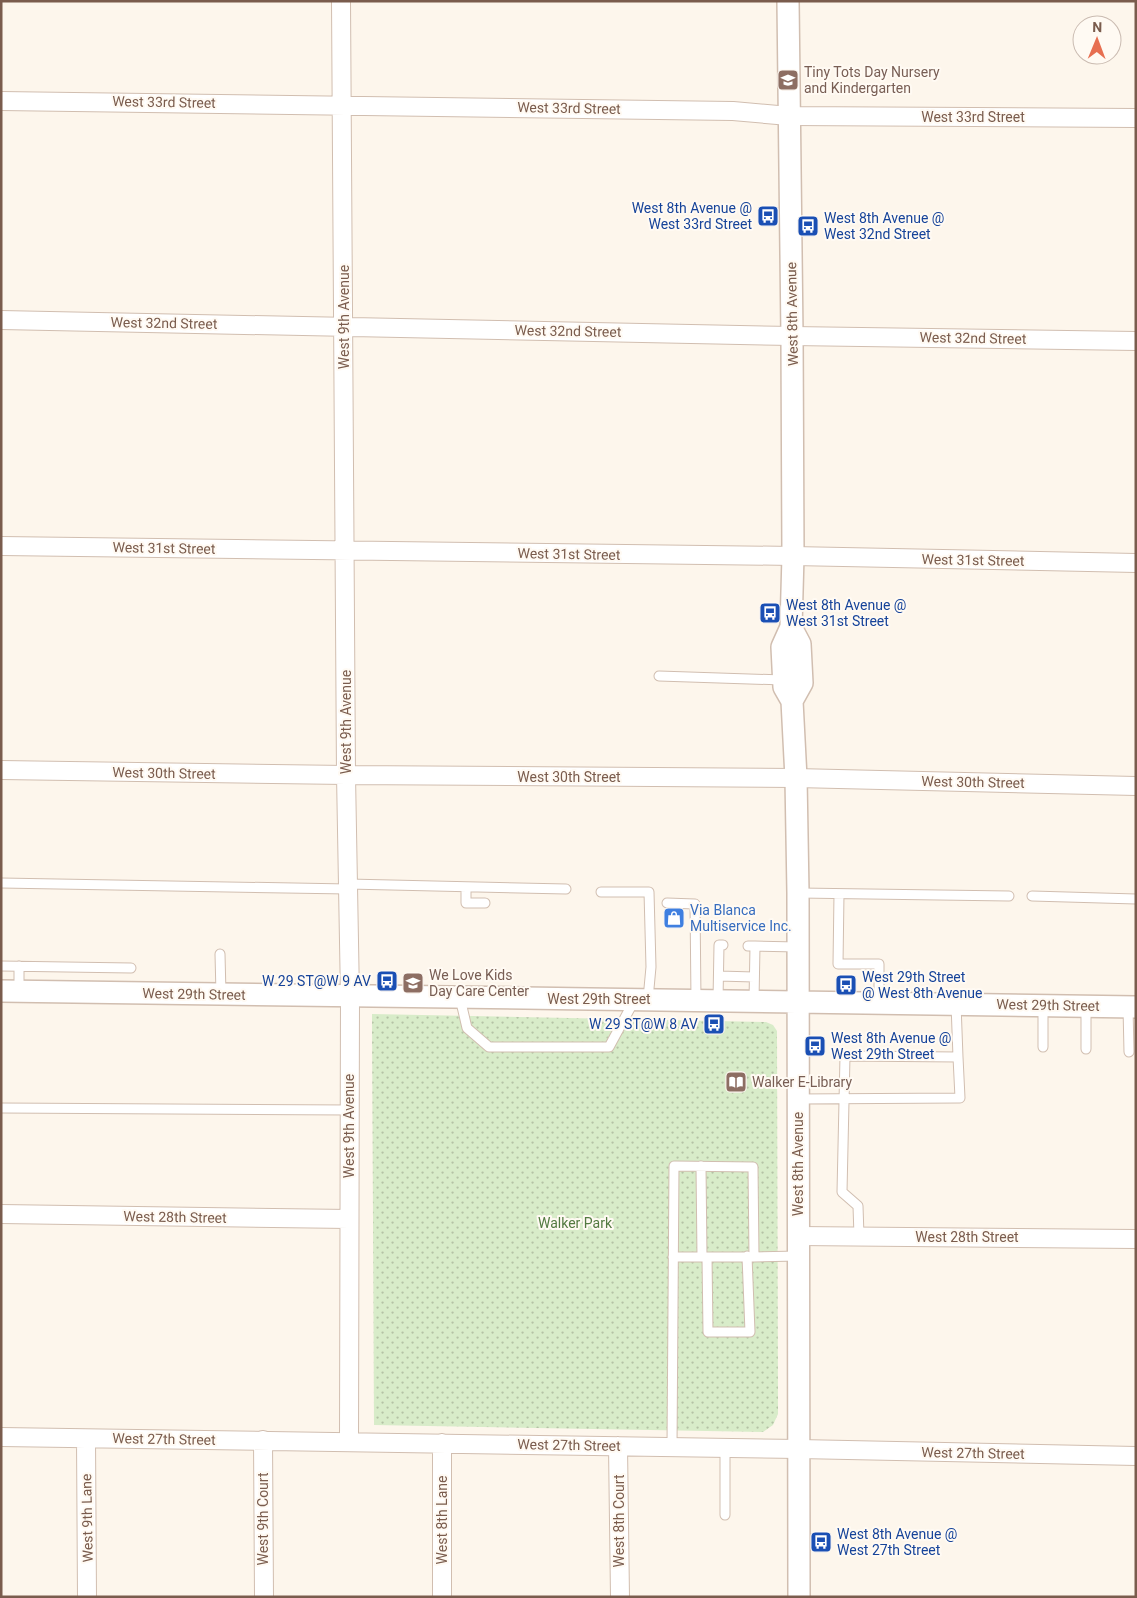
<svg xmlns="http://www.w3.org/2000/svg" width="1137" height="1598" font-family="Roboto,sans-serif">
<defs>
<pattern id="grass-dots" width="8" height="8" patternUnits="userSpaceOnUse" patternTransform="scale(1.25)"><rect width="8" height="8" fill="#d8ecc9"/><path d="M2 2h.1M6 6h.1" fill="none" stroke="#b4c2a5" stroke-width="1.8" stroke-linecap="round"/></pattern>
</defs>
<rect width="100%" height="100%" fill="#fdf6ec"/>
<path fill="url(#grass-dots)" d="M372,1014L766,1022L773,1025L777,1031L778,1414L773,1425L763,1432L374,1425Z"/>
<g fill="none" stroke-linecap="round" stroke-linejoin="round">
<g stroke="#d1beb0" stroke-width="11">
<path id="service" d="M659,676L783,680
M1,883L348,889
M348,884L566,889
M466,887V903H485
M601,892H649L651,967L648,999
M799,893L1009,896
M839,894L838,964H879V1002
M1032,896L1136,899
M667,903L695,904L696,1000
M748,946H755L754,1001
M755,946L797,947
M220,954L221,994
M1,966L131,968
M719,976L754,977
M19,991V966
M460,998L467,1028L489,1047H609L634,1001
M718,1000L719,945H723
M1086,1006V1049
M1128,1007L1129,1052
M1043,1047V1005
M798,1099L960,1098L958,1057
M1,1108L349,1110
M701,1166L702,1257
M859,1236L858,1206L842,1192L845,1056L958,1057L956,1004
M673,1257H751
M707,1257L708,1332H750L747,1256
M672,1447L674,1166L753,1167L754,1257L798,1256
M725,1448V1515"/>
</g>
<g stroke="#d1beb0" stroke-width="20">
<path id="minor" d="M341,1L346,775L350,997L349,1442
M1,101L733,111L789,116L1136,118
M1,320L792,336L1136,341
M1,546L793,556L1136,563
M1,770L346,775L796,778L1136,786
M1,1214L349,1219
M798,1236L1136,1239
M1,1437L799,1449L1136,1456
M86,1439L87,1597
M263,1440L264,1597
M442,1443V1597
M618,1446L620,1597"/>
</g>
<g stroke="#d1beb0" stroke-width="24">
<path id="tertiary" d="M788,1L792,336L793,556L791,627L782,647L784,687L792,701L796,778L798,893L799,1597
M791,627L800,644L802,683L792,701
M1,991C379,997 758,1000 1136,1007"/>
</g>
<use href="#service" stroke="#fff" stroke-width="9"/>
<use href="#minor" stroke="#fff" stroke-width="18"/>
<use href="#tertiary" stroke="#fff" stroke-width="21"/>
</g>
<defs>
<g id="school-square" transform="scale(1.125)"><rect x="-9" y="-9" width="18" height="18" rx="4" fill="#8d6e63" stroke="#fffaf3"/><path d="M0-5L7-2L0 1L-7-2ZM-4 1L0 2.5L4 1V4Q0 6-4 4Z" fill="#fff"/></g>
<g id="bus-square" transform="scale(1.125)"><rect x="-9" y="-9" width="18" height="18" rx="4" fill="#1a4fb4" stroke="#fffaf3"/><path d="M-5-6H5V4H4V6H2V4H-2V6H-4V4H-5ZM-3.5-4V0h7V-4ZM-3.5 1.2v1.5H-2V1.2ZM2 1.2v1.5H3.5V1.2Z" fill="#fff"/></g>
<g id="shop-square" transform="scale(1.125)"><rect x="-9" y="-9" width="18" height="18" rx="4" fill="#3f7fe0" stroke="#fffaf3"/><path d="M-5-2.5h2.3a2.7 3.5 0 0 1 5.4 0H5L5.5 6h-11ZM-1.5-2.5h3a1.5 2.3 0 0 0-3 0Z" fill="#fff"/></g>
<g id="library-square" transform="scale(1.125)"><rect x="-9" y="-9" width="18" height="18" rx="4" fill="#8d6e63" stroke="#fffaf3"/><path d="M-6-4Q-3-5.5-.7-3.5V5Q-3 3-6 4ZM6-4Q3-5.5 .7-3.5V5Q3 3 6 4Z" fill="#fff"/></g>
</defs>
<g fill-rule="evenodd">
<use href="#school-square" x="788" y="80"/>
<use href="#bus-square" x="768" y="216"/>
<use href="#bus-square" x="808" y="226"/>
<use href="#bus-square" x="770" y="613"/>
<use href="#shop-square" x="674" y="918"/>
<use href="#bus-square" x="387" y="981"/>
<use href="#school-square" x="413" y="983"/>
<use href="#bus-square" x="846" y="985"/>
<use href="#bus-square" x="714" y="1024"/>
<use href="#bus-square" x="815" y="1046"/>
<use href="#library-square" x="736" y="1082"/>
<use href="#bus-square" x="821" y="1542"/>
</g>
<g text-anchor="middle" stroke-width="4" stroke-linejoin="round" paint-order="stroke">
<g font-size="14" fill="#785e54" stroke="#fffaf3" text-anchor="start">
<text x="804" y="77">Tiny Tots Day Nursery<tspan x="804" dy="16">and Kindergarten</tspan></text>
<text x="429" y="980">We Love Kids<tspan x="429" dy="16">Day Care Center</tspan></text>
<text x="752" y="1087">Walker E-Library</text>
</g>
<g font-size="14" fill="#7a5c4d" stroke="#fffaf3">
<text transform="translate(164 102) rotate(1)" y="5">West 33rd Street</text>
<text transform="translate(569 108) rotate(1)" y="5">West 33rd Street</text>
<text x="973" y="122">West 33rd Street</text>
<text transform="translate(792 314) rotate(-91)" y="5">West 8th Avenue</text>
<text transform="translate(344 317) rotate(-90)" y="5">West 9th Avenue</text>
<text transform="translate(164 323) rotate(1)" y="5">West 32nd Street</text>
<text transform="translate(568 331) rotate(1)" y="5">West 32nd Street</text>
<text transform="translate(973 338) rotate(1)" y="5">West 32nd Street</text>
<text transform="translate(164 548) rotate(1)" y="5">West 31st Street</text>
<text transform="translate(569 554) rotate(1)" y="5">West 31st Street</text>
<text transform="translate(973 560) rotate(1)" y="5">West 31st Street</text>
<text transform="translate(346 722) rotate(-90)" y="5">West 9th Avenue</text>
<text transform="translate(164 773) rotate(1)" y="5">West 30th Street</text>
<text x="569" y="782">West 30th Street</text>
<text transform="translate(973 782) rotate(1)" y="5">West 30th Street</text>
<text transform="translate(194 994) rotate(1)" y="5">West 29th Street</text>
<text x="599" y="1004">West 29th Street</text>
<text transform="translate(1048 1005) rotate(1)" y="5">West 29th Street</text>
<text transform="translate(349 1126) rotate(-90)" y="5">West 9th Avenue</text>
<text transform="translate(798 1164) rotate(-90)" y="5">West 8th Avenue</text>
<text transform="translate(175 1217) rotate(1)" y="5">West 28th Street</text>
<text x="967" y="1242">West 28th Street</text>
<text transform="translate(164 1439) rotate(1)" y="5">West 27th Street</text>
<text transform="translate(569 1445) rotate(1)" y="5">West 27th Street</text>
<text transform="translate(973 1453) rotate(1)" y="5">West 27th Street</text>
<text transform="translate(87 1518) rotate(-91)" y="5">West 9th Lane</text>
<text transform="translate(263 1519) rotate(-90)" y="5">West 9th Court</text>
<text transform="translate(442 1520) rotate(-90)" y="5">West 8th Lane</text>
<text transform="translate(619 1521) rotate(-90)" y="5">West 8th Court</text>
</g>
<g font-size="14" fill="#164399" stroke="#fffaf3" text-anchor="start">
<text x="752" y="213" text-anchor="end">West 8th Avenue @<tspan x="752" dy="16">West 33rd Street</tspan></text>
<text x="824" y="223">West 8th Avenue @<tspan x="824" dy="16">West 32nd Street</tspan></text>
<text x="786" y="610">West 8th Avenue @<tspan x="786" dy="16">West 31st Street</tspan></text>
<text x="862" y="982">West 29th Street<tspan x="862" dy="16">@ West 8th Avenue</tspan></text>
<text x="371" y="986" text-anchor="end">W 29 ST@W 9 AV</text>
<text x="698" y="1029" text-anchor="end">W 29 ST@W 8 AV</text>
<text x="831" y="1043">West 8th Avenue @<tspan x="831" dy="16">West 29th Street</tspan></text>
<text x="837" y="1539">West 8th Avenue @<tspan x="837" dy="16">West 27th Street</tspan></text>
</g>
<g font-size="14" fill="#366cbe" stroke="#fffaf3" text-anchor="start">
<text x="690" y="915">Via Blanca<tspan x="690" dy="16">Multiservice Inc.</tspan></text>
</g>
<g font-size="14" fill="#537a41" stroke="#fffaf3">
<text x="575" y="1228">Walker Park</text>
</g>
</g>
<rect width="1137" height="1598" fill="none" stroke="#7a5c4d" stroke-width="5"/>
<g transform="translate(1097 40) rotate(1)"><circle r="24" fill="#fffaf3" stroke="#cabbb1"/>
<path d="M0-4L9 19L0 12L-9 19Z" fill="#e76f51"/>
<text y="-8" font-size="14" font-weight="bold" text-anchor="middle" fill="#7a5c4d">N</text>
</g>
</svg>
